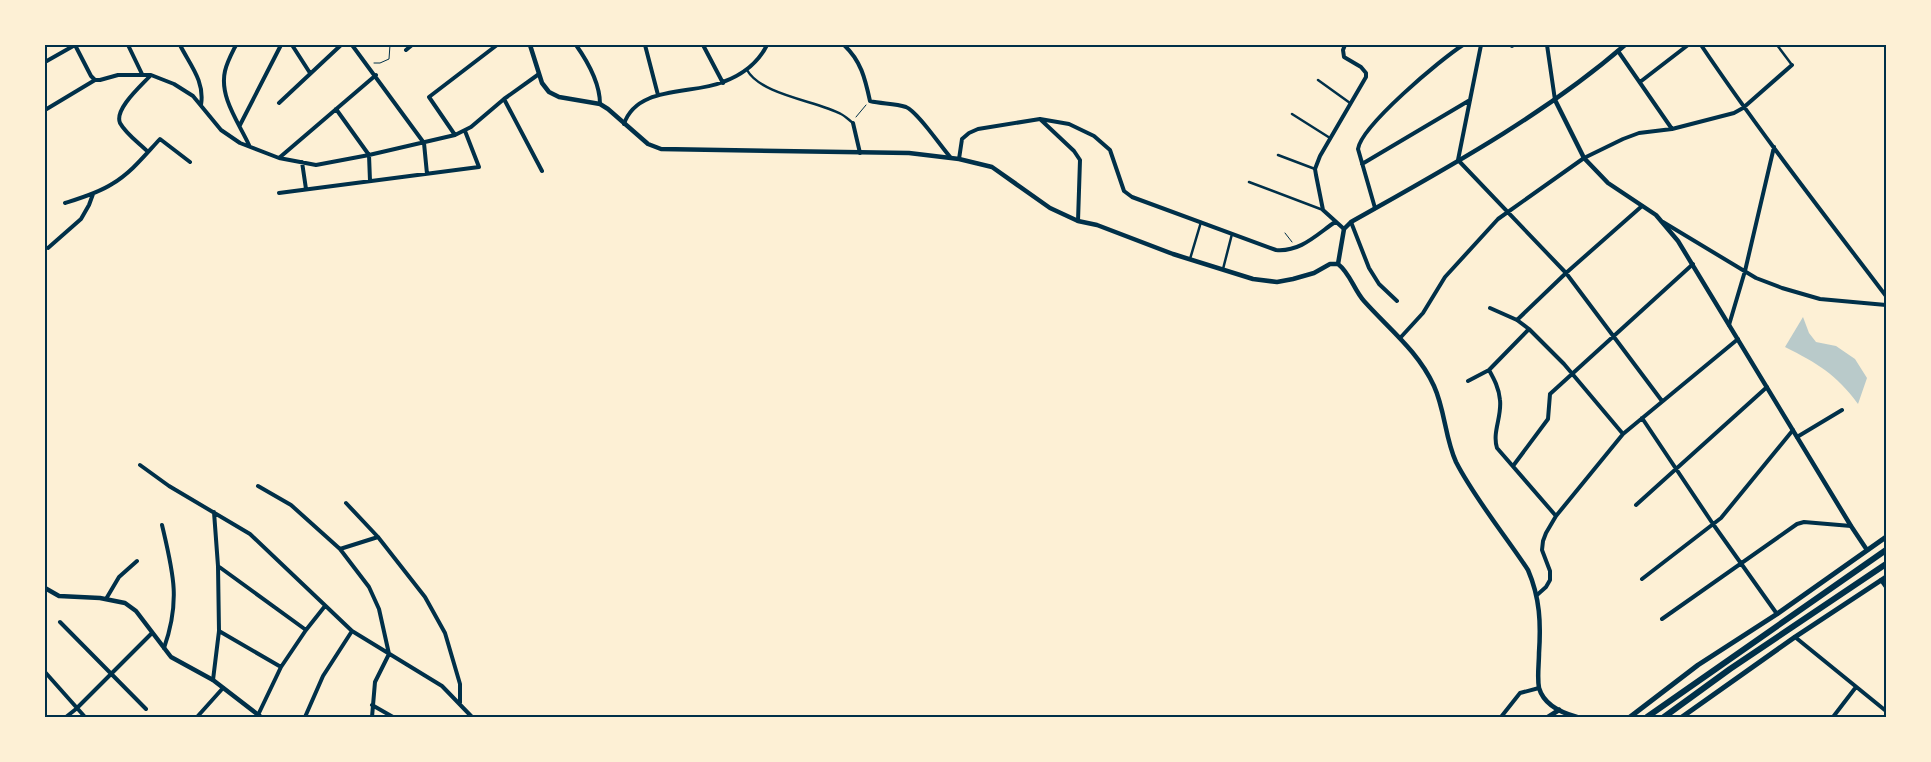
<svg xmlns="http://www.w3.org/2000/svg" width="1931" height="762" font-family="Roboto,sans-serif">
<rect width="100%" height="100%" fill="#fdf0d5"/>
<path fill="#b9caca" d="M1803,317L1809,333L1816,342L1836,346L1855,359L1867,378L1858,404C1836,374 1817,363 1785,347Z"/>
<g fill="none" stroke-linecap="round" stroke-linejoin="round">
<path stroke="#003049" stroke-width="1" d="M374,63H380L389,59L390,45
M856,117L866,105
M1285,233L1292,242"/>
<path stroke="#003049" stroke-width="2.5" d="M1777,45L1792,65
M747,70C761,95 817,101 841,114C845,116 849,120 853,123
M1318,80L1350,103
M1292,114L1330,138
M1278,155L1315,169
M1249,182L1323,210
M1190,259L1201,222
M1223,269L1232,234"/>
<path stroke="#003049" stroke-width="4" d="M75,45L91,76L95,80
M128,45L142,74
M180,45C190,65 205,81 201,105
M236,45C232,53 227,62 225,71C219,97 239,123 249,145
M292,45L310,73
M352,45L424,143L427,174
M576,45C588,62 600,83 600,104
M645,45L658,95
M703,45L723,83
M844,45C861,61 865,78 870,101C882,104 894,103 906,107C918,112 941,147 951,158
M1481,45L1458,160L1566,273L1662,401
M1512,45V46
M1547,45L1555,100
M1701,45C1759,131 1823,213 1886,296
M406,50L412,45
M1618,51L1672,129
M45,62L75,45
M1640,82L1688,45
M504,99L542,171
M279,103L341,45
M336,109L369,155L370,181
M45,110L95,80H100L118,75H151L174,84L193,96L221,130L240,143L279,158L316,165L369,155L455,135L471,127L504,99L539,74
M1040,119L1074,151L1080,160L1078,221
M853,123L860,153
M624,124C637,85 692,95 723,82C742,75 758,63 767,45
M240,125L281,45
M455,135L429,97L497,45
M148,152C139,143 126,134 120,123C114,109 142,85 151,75
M279,158L376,75
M959,159L962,139L969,133L978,129L1040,119L1069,124L1094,136L1110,150L1124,191L1132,197L1276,250C1300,252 1315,236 1335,222
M302,162L306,189
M1362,164L1470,100
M279,193L479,167L465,131
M65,203C81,198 98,193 112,184C131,173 145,155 160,139L190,162
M1375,208L1358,149C1361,126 1441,59 1463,45
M1351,222L1369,268L1379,284L1397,301
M1663,222L1756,278L1782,288L1820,299L1886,305
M1344,229L1323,210L1316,175L1315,169L1320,156L1366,77V73L1361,67L1344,57L1343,50L1345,45
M48,248L81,219L89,205L93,194
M1490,308L1517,320L1529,329L1564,364L1623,434
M1517,320L1566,273L1642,206
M1729,325L1745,271L1774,147
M1401,337L1423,313L1445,277L1498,219L1584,158L1623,139L1639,133L1672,129L1734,113L1743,108L1792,65
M1489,370C1494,379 1499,388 1500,400C1502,417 1492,432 1497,448L1556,516
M1468,381L1489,370L1529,329
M1642,418L1713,524L1777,614
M1797,437L1842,410
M140,465L169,486L250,534L352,631L442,686L472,717
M1513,466L1548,419L1550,394L1693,264
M258,486L291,505L340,549L369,587L379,609L389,654
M346,503L378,537L425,597L445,633L460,684V703
M1636,505L1767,387
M162,525C173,572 181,600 164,648
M340,549L378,537
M218,566L306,630
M1642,579L1721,518L1793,430
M1881,580L1886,587
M1537,595L1546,587L1550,580V571L1542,550L1543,541L1546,533L1556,516L1623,434L1738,339
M106,599L119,577L137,561
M1662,619L1797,524L1804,522L1851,526
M60,622L146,709
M219,631L281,667
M1795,637L1886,711
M45,672L85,717
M213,680L219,631L218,566L214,512
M372,705L393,717
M258,715L281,667L306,630L325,606
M66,717L76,709L152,633
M197,717L223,688
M305,717L323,676L352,631
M372,717L375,682L389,654
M1501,717L1520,693L1539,688
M1833,717L1856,687"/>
<path stroke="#003049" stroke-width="4.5" d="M530,45L542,83L549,92L559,97L600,104L608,109L648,144L661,149L909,153L959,159L992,167L1050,208L1078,221L1097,225L1173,254L1253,279L1277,282L1293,279L1314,273L1330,264H1338
M1555,100L1584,158L1608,183L1656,215L1678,241L1851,526L1867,550
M1338,264C1350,273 1354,290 1364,301C1389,329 1418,351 1434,386C1445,410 1445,438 1456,462C1475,499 1505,535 1528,570C1540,598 1541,623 1539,653C1539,664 1537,677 1539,688C1544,705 1562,713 1577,717
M1338,264L1344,229L1351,222C1445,169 1543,116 1625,45
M45,588L59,596L100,598L125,603L136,611L171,657L213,680L261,717"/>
<path stroke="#003049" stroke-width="5" d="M1548,717L1559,710
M1630,717L1698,665L1777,614L1886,537
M1682,717L1795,637L1886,577"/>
<path stroke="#003049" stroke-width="6" d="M1647,717L1886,550
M1664,717L1730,669L1886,564"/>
</g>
<rect width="1931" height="762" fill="none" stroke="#fdf0d5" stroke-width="92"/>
<rect x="46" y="46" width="1839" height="670" fill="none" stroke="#003049" stroke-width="2"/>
</svg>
